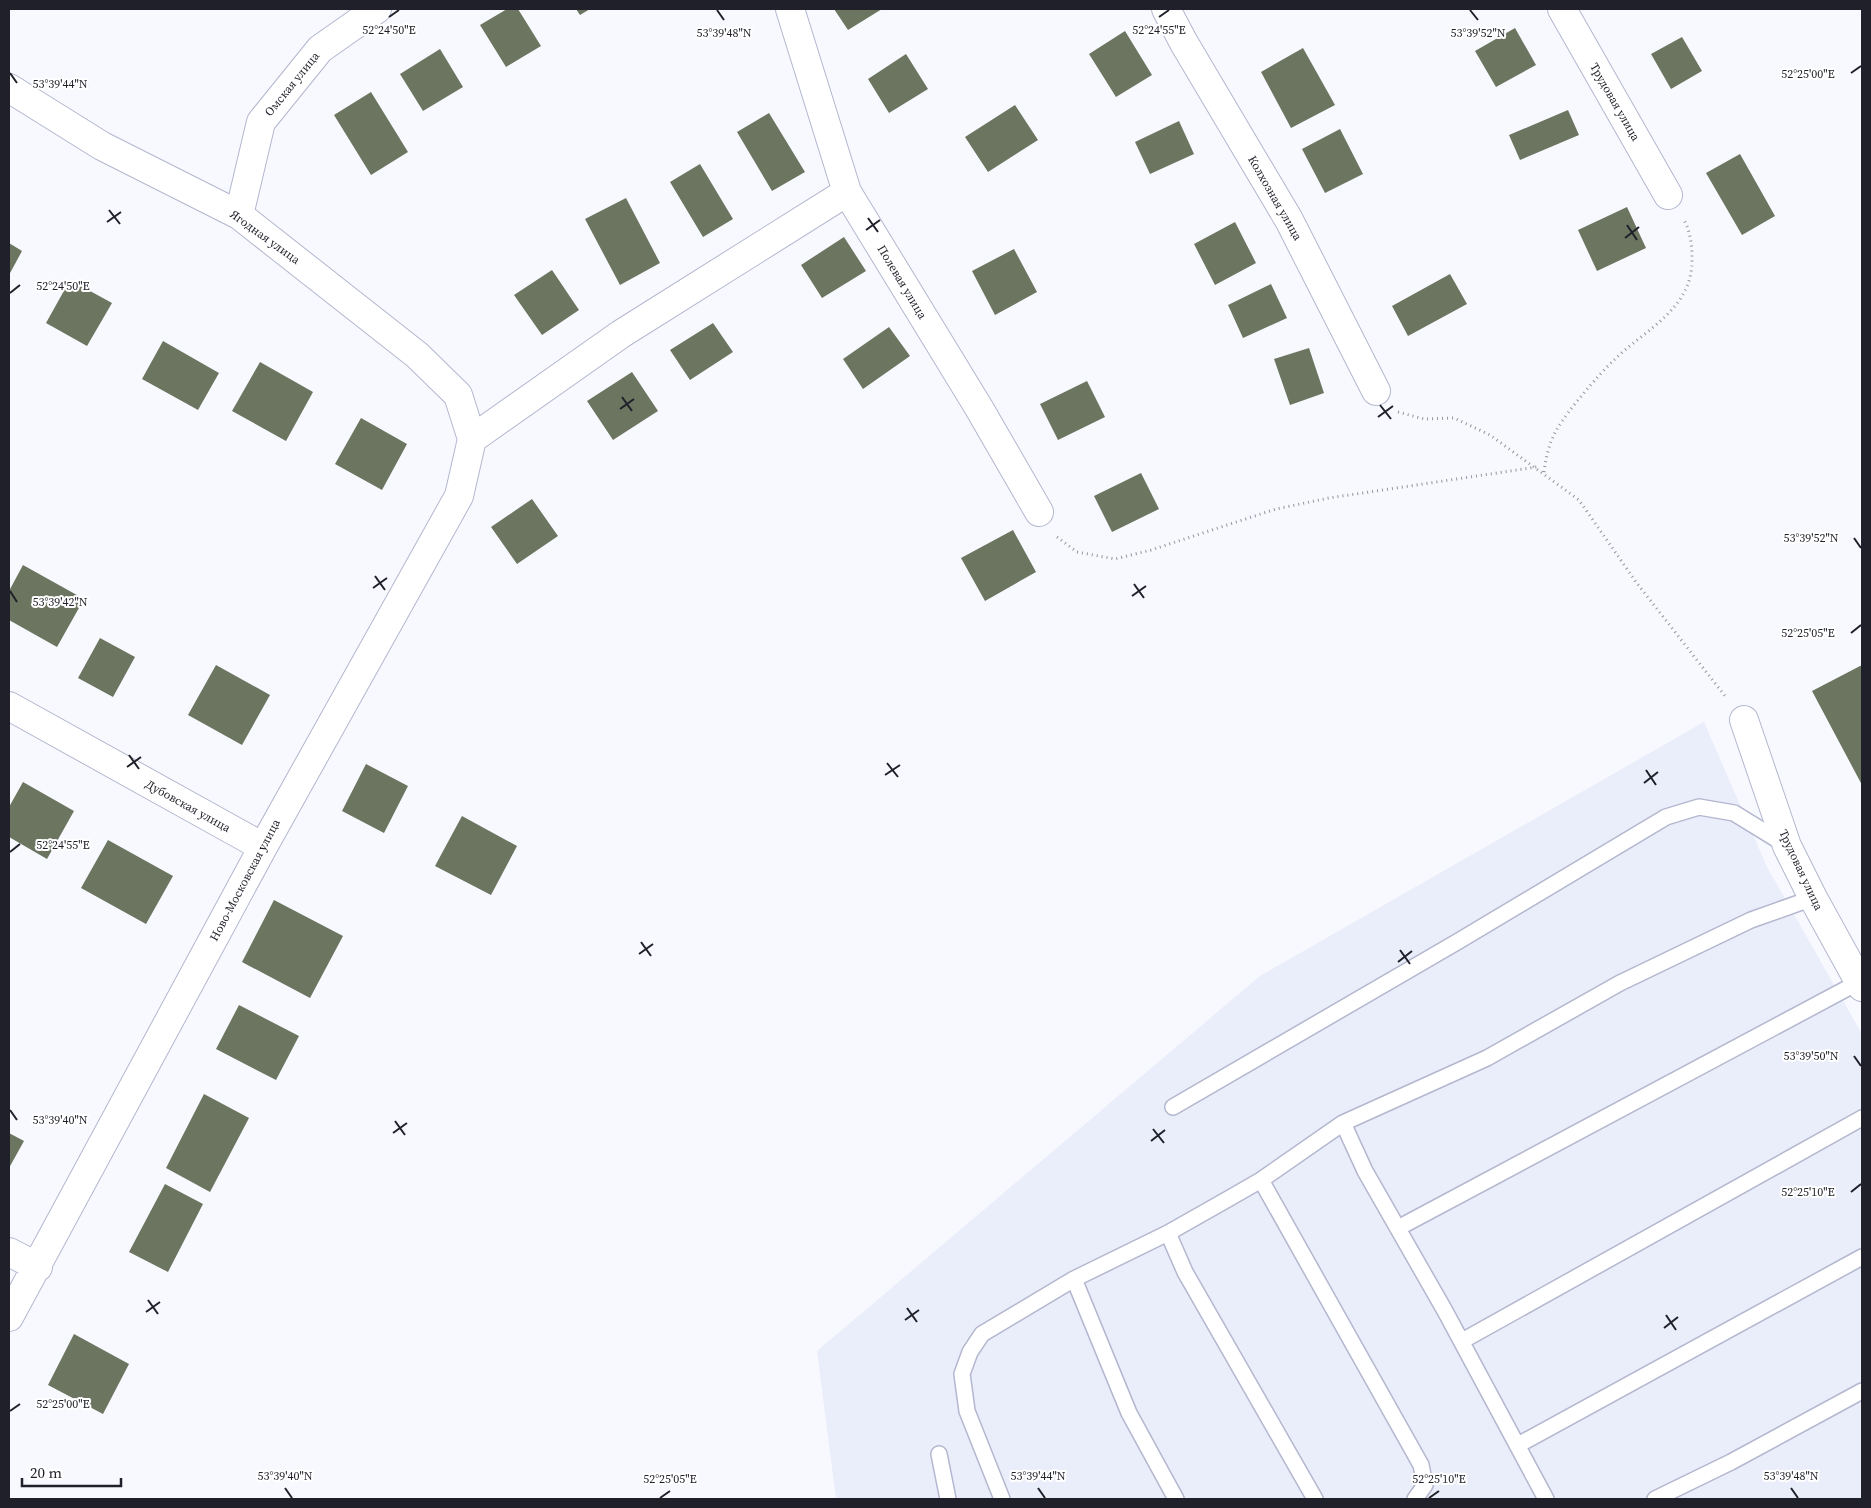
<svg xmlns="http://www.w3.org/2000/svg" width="1871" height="1508" font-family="'Source Serif 4',serif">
<rect width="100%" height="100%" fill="#f8f9fe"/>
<path fill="#eaedfa" d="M1704,722L1767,867L1862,1034V1499H836L817,1351L1260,976Z"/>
<path fill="#6b7560" d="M507,9H518L541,46L506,67L480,25Z
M576,9H590L580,15Z
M834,9H882L848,30Z
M1515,28L1536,65L1496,87L1475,51Z
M1125,31L1152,75L1116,97L1089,54Z
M1682,37L1702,71L1671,89L1651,54Z
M1303,48L1335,105L1291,128L1261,72Z
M440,49L463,87L423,111L400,74Z
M906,54L928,89L889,113L868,79Z
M371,92L408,152L371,175L334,115Z
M1015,105L1038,140L988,172L965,137Z
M1568,110L1579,135L1520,160L1509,135Z
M769,113L805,172L772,191L737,132Z
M1179,121L1194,154L1150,174L1135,142Z
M1340,129L1363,174L1325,193L1302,149Z
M1740,154L1775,216L1742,235L1706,173Z
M700,164L733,219L703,237L670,182Z
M626,198L660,263L620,285L585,219Z
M1627,207L1646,248L1597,271L1578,230Z
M1235,222L1256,263L1215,285L1194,244Z
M844,237L866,271L822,298L801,265Z
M9,243L22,251L9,275Z
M1014,249L1037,292L995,315L972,271Z
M552,270L579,310L542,335L514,295Z
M1450,274L1467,304L1408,336L1392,306Z
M70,280L112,303L87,346L46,323Z
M1271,284L1287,318L1243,338L1228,305Z
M713,323L733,352L690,380L670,350Z
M889,327L910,356L863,389L843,359Z
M163,341L219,373L198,410L142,379Z
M1309,348L1324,393L1290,405L1274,359Z
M260,362L313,392L286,441L232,411Z
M632,372L658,411L613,440L587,401Z
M1087,381L1105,417L1058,440L1040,404Z
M361,418L407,444L382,490L335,464Z
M1141,473L1159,509L1112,532L1094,496Z
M532,499L558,536L517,564L491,527Z
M1013,530L1036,572L985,601L961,558Z
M23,565L84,599L57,647L9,620V591Z
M100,638L135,657L113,697L78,678Z
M216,665L270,695L242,745L188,715Z
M1862,665V785L1812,691Z
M366,764L408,786L384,833L342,811Z
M23,782L74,811L47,859L9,837V807Z
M462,816L517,846L491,895L435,866Z
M108,840L173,876L146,924L81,888Z
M274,900L343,936L310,998L242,962Z
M239,1005L299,1036L276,1080L216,1049Z
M204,1094L249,1118L210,1192L166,1168Z
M9,1133L24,1141L9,1168Z
M165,1184L203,1204L168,1272L129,1252Z
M74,1334L129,1364L103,1414L48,1385Z"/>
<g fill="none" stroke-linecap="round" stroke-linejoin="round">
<g stroke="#b3b7cf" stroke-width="18">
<path id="lane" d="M1173,1107L1457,942L1666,817L1699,807L1734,813L1786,845
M1343,1123L1365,1171L1445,1311L1546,1499
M1261,1180L1421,1465L1425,1485L1415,1499
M1398,1228L1859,982
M1168,1233L1185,1272L1315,1499
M1074,1279L1129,1413L1176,1499
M1462,1341L1862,1118
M1518,1445L1862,1257
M939,1454L948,1499
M1002,1499L967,1411L962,1374L970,1352L982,1334L1074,1279L1168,1233L1228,1199L1261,1180L1343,1123L1487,1058L1620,983L1751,920L1813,898
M1655,1499L1731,1462L1862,1391"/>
</g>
<g stroke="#b3b7cf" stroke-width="30">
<path id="street" d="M790,9L847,192L979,408L1039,512
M1166,9L1184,43L1289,220L1376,391
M1562,9L1668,195
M9,88L102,146L239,215L417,355L458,395L472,439
M239,215L261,122L320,49L377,9
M472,439L621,334L847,192
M9,706L263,847
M1744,720L1787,846L1813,898L1862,987
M9,1252L38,1267
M9,1317L263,847L459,496L472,439"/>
</g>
<path stroke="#94959c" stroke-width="3" stroke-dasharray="1 4" stroke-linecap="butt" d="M1398,412L1424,419L1454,418L1490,435L1579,500L1636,582L1725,696
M1544,472C1546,457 1549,443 1557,429C1567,412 1598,375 1613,361C1645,329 1694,309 1692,257C1692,244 1690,231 1684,220
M1057,537L1077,552L1115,559L1151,550L1276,509L1329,498L1537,467"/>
<use href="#lane" stroke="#fff" stroke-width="15"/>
<use href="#street" stroke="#fff" stroke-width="28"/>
</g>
<path fill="none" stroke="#1f2029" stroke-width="2" d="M717,10L724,20M1470,10L1478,20M389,17L399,10M1159,17L1169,10M10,73L17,83M1851,73L1861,66M109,210L120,224M868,218L878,232M107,222L121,212M1627,225L1637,240M866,230L880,220M1625,238L1639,227M10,293L20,285M622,397L632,411M1380,405L1391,419M620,409L634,399M1378,417L1393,406M1854,538L1861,548M375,576L385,590M1134,584L1144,598M373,588L387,578M10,591L17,602M1132,596L1146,586M1851,633L1861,625M129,755L139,769M887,763L898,777M127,767L141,757M1646,770L1656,785M885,775L900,765M1644,783L1658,772M10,852L20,844M641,942L651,956M1400,950L1410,964M639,954L653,944M1398,962L1412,951M1854,1056L1861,1066M10,1110L17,1120M395,1121L405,1135M1153,1129L1164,1143M393,1133L407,1123M1151,1141L1165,1130M1851,1192L1861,1184M148,1300L158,1314M907,1308L917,1322M146,1312L160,1302M1666,1315L1676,1330M905,1320L919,1310M1664,1328L1678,1317M10,1411L20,1404M285,1488L292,1498M1038,1488L1045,1498M1791,1488L1798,1498M660,1498L670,1491M1429,1498L1439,1491"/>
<g text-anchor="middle" stroke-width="4" stroke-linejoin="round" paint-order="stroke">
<g font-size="12" fill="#1f2029" stroke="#fff">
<text transform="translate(292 84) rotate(-51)" y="4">Омская улица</text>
<text transform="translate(1615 102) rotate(60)" y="4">Трудовая улица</text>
<text transform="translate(1275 198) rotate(60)" y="4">Колхозная улица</text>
<text transform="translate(265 237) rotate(36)" y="4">Ягодная улица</text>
<text transform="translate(902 282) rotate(59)" y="4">Полевая улица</text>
<text transform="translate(188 806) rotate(29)" y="4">Дубовская улица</text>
<text transform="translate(1801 870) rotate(65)" y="4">Трудовая улица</text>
<text transform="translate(245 880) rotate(-62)" y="4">Ново-Московская улица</text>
</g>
</g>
<g font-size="12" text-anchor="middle" fill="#1f2029" stroke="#fff" stroke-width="4" stroke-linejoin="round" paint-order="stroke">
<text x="389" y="34">52°24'50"E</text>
<text x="1159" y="34">52°24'55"E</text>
<text x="724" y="37">53°39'48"N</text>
<text x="1478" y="37">53°39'52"N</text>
<text x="1808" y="78">52°25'00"E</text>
<text x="60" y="88">53°39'44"N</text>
<text x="63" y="290">52°24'50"E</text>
<text x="1811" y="542">53°39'52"N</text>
<text x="60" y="606">53°39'42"N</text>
<text x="1808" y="637">52°25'05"E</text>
<text x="63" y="849">52°24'55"E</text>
<text x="1811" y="1060">53°39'50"N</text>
<text x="60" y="1124">53°39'40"N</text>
<text x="1808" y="1196">52°25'10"E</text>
<text x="63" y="1408">52°25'00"E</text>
<text x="285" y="1480">53°39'40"N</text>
<text x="1038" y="1480">53°39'44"N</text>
<text x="1791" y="1480">53°39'48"N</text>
<text x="670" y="1483">52°25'05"E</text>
<text x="1439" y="1483">52°25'10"E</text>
</g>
<rect width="1871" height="1508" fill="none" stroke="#1f2029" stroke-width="20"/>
<path d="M22 1478v8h99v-8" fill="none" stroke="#1f2029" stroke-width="2.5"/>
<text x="30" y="1478" font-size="15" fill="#1f2029" stroke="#ffffff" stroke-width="4" paint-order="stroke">20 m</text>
</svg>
